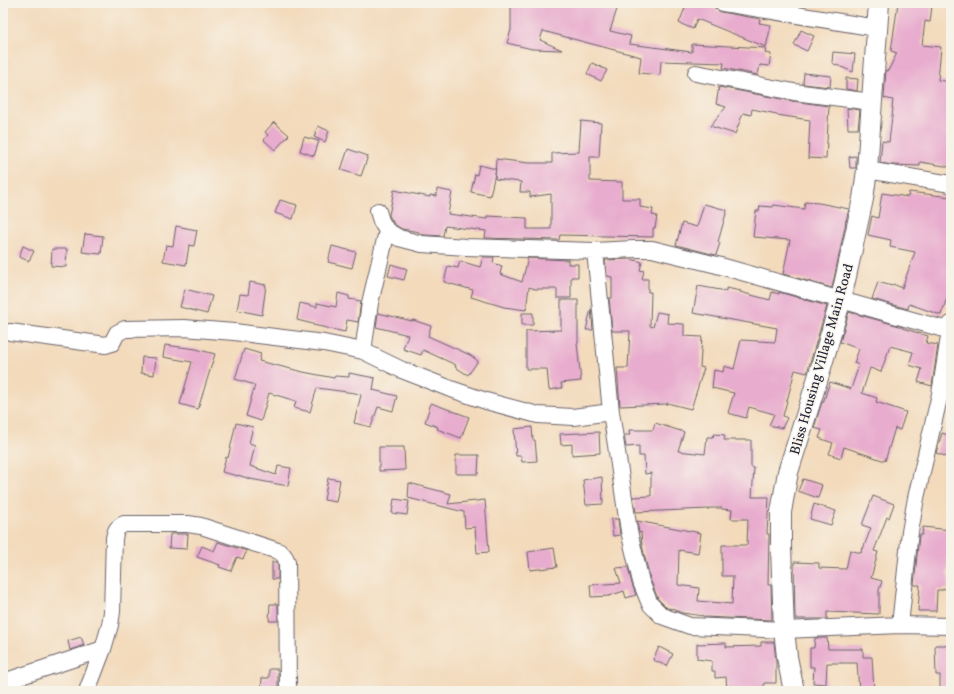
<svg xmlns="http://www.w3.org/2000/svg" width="954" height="694" font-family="Vollkorn,serif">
<rect width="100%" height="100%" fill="#f7f3e8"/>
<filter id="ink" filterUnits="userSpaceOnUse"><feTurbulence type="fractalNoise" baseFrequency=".025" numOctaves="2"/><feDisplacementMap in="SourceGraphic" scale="8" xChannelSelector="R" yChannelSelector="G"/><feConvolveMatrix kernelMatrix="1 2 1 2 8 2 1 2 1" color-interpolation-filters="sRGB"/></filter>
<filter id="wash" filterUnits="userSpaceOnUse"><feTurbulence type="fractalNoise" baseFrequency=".012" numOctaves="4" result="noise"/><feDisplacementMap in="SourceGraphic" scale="16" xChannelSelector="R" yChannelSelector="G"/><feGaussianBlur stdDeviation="0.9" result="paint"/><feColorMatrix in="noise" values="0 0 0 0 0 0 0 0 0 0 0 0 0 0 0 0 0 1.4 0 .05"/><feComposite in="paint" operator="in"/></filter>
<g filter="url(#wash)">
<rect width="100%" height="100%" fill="#f3dabb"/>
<g id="blocks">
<path fill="#e8acce" d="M513,3H619L610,31L631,36L629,44L692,52V44L766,48L765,53L771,54L769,66L760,65L758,75L723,68L724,63L661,61L660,75L639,73L641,57L543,31L540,40L562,50L532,49L507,43L511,30V5H513Z
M687,3H714V7L717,10L721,12L760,19L759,23L771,25L766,47L697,19L693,29L679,23Z
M898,3H919V4L932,6L930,22L925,21L922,45L941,47L938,80L951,82V167L920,162V166L892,165L880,163L882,141L889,142L893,108H892L893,100L884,98L886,70L888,71L897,53L891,51Z
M801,30L814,36L807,51L794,45Z
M833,52L855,54L853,72L832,63Z
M592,63L607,70L601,81L587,74Z
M804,73L831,76L830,87L803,84Z
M846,78L858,79L857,91L846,89Z
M719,87L792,101L829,106L826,159L808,158L810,120L777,115V114L752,109L751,115L743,113L735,134L710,126L726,107L716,104Z
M847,108L860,110L858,129H848Z
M581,121L601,123L599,157H590V181L622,182V199H640V207L653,209L652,215L657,216L655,228H653V237L560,235L559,240L485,238L486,231L445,226L443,236L424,235L419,233V232L402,229L394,224L390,217L389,215L394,190L430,197V195L436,196L437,189L452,192L448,214L487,219V216L527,218V229H551V194L530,197V192H520L521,182L495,179L496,159L529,163H552V153L579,152Z
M274,122L289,135L275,150L264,140L268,135L265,132Z
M318,126L329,131L325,142L314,137Z
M304,137L319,141L314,156L300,151Z
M348,149L368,156L361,176L341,170Z
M856,156V168H850L849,157Z
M479,165L496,169L490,196L471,192L475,174L477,175Z
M909,192L951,197V261L949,293L941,315L909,304L908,309L872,299L878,282L892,286L893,284L902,288L915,252L890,247L891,240L868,235L872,216L878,218L882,193L908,197Z
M280,200L297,205L293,219L275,213Z
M805,202L819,203L849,209L846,221V220L845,227L832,288L783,274L790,240L753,237L756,211H759L760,206L773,207L774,205L804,209Z
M704,204L727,210L718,242L720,243L716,255L676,245L682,223L697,227Z
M176,226L197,230L194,246L189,245L186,265L163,261L166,245L173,246Z
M85,234L103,236L101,254L82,252Z
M23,246L34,251L29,261L19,257Z
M332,246L356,252L352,268L328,262Z
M52,249H67L66,267L51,266Z
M483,257H494L493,263L502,266L500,274L522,282L528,258L568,260V264H578V277H571V298H557V289H535L529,287L526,310L504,307L471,297L473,290L444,282L448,266L458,268L460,261L480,267Z
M631,259L642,262L640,270L644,271L642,279H648V292H651L650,326L653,327L657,312L668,314L667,323L684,324V336L702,337L700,367L704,368L691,409L667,403V404L620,406L617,368H628L630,331H612L609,298H612V277L607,276L605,260Z
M391,264L407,269L404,280L388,276Z
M250,282L266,285L262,315L237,310L240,294L248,295Z
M698,286L726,291V288L741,291L740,292L770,300L772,292L779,294V292L827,306L807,373L795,370L783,416L787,418L782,428L769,425L774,414L749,407L746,418L728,413L734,393L712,388L714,370L723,372L724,366L734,369L741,340L775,342L777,328L693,313Z
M185,289L212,296L207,314L180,307Z
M338,293L349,296V299L361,301L358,322L347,320L345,332L313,325V324L297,320L300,303L317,307V303L336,307Z
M561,300H578V343H577L581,381L561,383L562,388L549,390L547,369H526V331L561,330Z
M591,309L593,330H586Z
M849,312L903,327L902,328L928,336L926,343L938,345L932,386L918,382L922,369L909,365L913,352L890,346L881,372L870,368L862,393L877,398L876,402L906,412L900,430L895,428L885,461L844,447L841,458L829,454L833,443L819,438L822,430L814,428L822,402L823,403L830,382L851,389L859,365L854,363L859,349L840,342Z
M378,313L412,321L413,320L431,326L428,336L470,355L478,361L468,375L455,367L456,365L423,350L421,355L403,349L408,335L376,327Z
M522,313H533V325H522Z
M165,345L196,349L215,354L198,409L180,404L192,362L163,357Z
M244,349L261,354L259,361L303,372L334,378L335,376L349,377V373L375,378L373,390L397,396L393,411L378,407L371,427L354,423L361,395L355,393L317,388L310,412L294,408L296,401L269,393L261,421L246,416L255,385L235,379Z
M142,357L156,358L154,375L141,373Z
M431,403L469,417L461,438L437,429L438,427L425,422Z
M236,423L253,427L249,443L255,445L250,466L276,475L278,466L291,468L288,486L250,479L238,475V476L222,472L226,457L228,458Z
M655,423L684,432L678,451L705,454L707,437H713L714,434L725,435L724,440H751V467L754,468L752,497H769L767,534H769L768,585H771L772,620L704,617V616L682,613L675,610V609L667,608L658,599L650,579L642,545L641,532L639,533L637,521L701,533L698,553L679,550L678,585L699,588L698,601L732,604L733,576H722V545H747L748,519H731L732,510L722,509V508H709V509L636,512L633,497L651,496V473L645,474L644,456H639V446L626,447L624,435H630L629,430H653Z
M532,427L533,440H535L537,461L522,462L521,456H516L514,429Z
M599,432L600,453L572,455V444L561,445L560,434Z
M942,433L951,436V458L936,453Z
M379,447H404L405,470L379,471Z
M456,455H479L478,474H456Z
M602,477L603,504L586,505L583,480Z
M328,478L340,480L336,502L324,500Z
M803,479L822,485L818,498L798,491Z
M409,483L451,494L448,504L485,500L489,552L477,553L475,527L465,528L464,512L408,498Z
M873,496L894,504L889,518L887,517L874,551L878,552L871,578L882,581L879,590V614L827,612V619H795L794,562L819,563V568L846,569L850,550L861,553L862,548L863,549L871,528L862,525Z
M394,499L409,501L407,515L392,513Z
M814,504L836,511L831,525L810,519Z
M611,519H618L620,535L613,536Z
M923,527L951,530L947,576H949L948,589H943V590H937L936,611H918L920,585H914L919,535H922Z
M170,534H188L187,549L169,548Z
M218,542L247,551L243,559L237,557L231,571L219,567L220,565L197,557L202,546L214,551Z
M554,548L557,567L530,570L528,552Z
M272,562H277L278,564V579H272Z
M628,567L632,584L636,595L626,598L624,591L609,596L591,597L590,585L621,583L616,568Z
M270,604H278V621H269Z
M81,637L84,645L70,650L68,641Z
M815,638H827L828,649H863V657H872L874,691H859L857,663H827L826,684L813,683L814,667H810V648H814Z
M761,642H774L776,661V683H764V691H727L726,677L715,678V671H712V661L697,659V644L726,643V647L761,646Z
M935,645H951V691H940V675H936Z
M659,647L673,654L667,666L653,660Z
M269,669H278V691H261L262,678H269Z"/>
</g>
</g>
<g filter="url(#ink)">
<use href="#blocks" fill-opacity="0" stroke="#6b6268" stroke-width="1"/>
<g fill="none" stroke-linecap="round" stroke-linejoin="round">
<g stroke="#6b6268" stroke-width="18">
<path id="minor" d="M723,3L877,28
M696,73L794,92L872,102
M867,170L951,184
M378,211L381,221L387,231L399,238L422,244L466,247L595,251L634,249H652L717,265L951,331
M595,251L611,412L629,531L641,582L650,604L662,616L690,626L784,630L900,625L951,626
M10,332L106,345L112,343L117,333L125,329L184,328L234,332L324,343L363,351L402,370L451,389L486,401L538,415L573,417L611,412
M363,351L370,303L387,231
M900,625L910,532L916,498L940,394L951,324
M3,682L103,649
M87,691L103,649L110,625L112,612L114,538C116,530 116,528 124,524H188L201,526L278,551C283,553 285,556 287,562L288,691"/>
</g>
<g stroke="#6b6268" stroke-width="22">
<path id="tertiary" d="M794,691L787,657L784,630L781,547V512L788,472L817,381L841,299L863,199L867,170L879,3"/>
</g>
<use href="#minor" stroke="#fff" stroke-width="16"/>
<use href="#tertiary" stroke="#fff" stroke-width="20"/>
</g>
</g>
<g text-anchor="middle" stroke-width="3" stroke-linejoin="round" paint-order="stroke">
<g font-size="14" fill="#22223b" stroke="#f7f3e8">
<text transform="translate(821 359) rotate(-74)" y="5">Bliss Housing Village Main Road</text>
</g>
</g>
<rect width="954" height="694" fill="none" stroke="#f7f3e8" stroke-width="16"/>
</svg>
